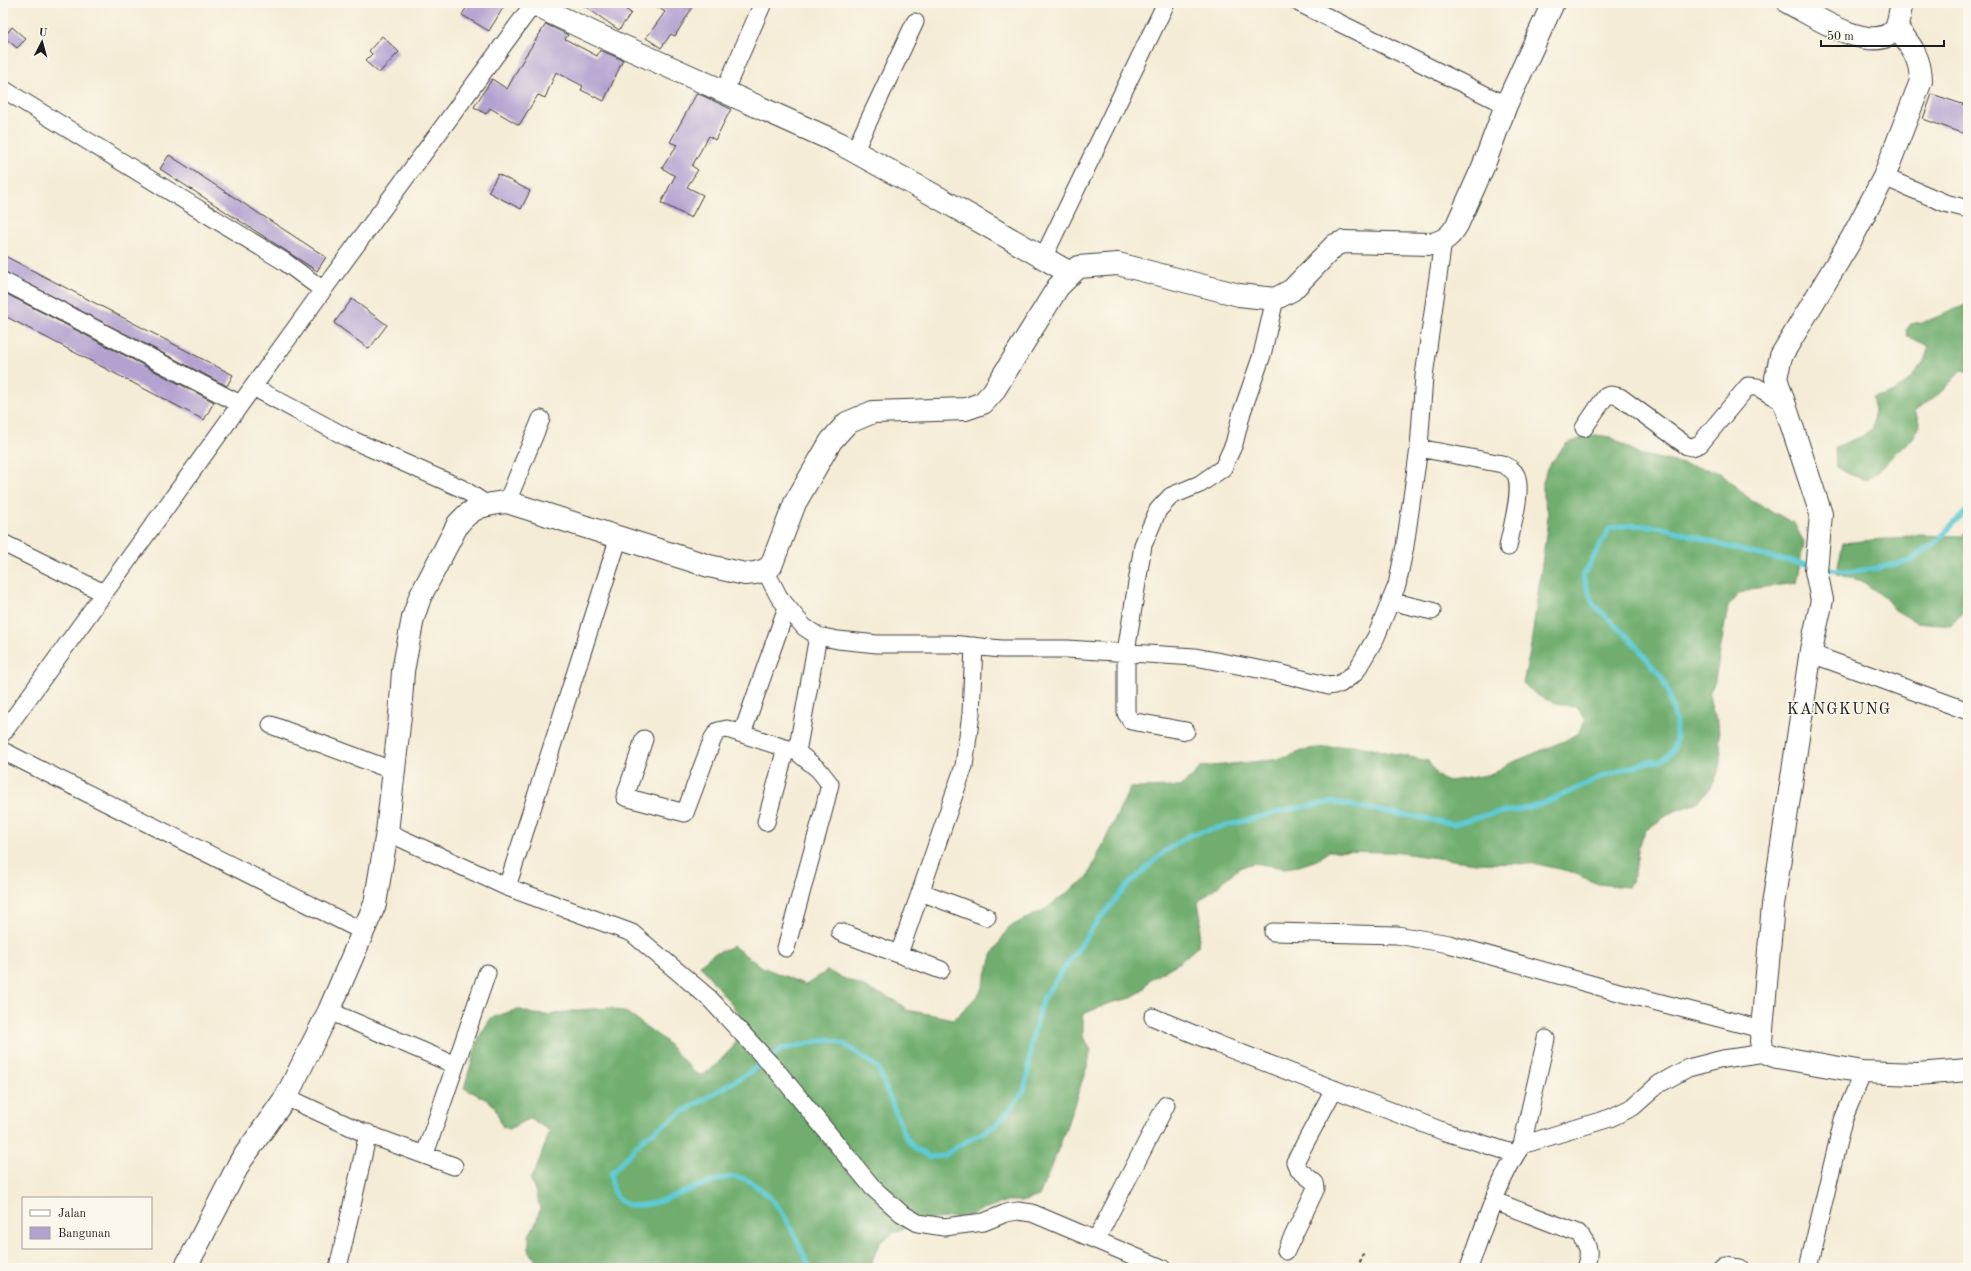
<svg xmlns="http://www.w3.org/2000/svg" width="1971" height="1271" font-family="'Old Standard TT',serif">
<rect width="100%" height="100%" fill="#fbf7ec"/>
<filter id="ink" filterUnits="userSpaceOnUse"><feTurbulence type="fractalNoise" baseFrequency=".025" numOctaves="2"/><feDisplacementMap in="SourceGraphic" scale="8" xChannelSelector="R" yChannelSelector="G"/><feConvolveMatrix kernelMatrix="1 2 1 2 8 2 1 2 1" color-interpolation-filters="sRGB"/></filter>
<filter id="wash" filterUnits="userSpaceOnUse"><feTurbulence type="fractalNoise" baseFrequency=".012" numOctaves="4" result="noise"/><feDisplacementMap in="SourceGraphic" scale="16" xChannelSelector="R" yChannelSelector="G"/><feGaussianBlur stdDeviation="0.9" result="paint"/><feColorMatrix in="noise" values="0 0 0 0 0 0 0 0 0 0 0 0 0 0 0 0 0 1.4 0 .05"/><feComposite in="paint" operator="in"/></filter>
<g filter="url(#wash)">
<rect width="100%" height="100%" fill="#f4ecd6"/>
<path fill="#6fad6e" stroke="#466445" d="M1968,304V372L1962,370L1940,393L1915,411L1920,425L1912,440L1898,450L1878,471L1866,480L1849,474L1836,467L1835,447L1861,437L1873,428L1874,413L1873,398L1894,392L1906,384L1924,361L1929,346L1908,337L1906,330L1911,324L1927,321Z
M1596,435L1611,437L1639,454L1719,472L1752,501L1794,523L1804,543L1796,583L1750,589L1737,595L1728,607L1715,680L1709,695L1712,710L1718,723L1721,758L1718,772L1711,787L1700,800L1687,807L1672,812L1646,830L1639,844L1635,873L1628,887L1598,884L1569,871L1537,864L1475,863L1393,852L1329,851L1317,860L1299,866L1284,868L1254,863L1239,868L1198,902L1201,918L1198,946L1180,962L1151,979L1142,991L1128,999L1113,1002L1083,1014V1037L1091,1050L1088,1064L1061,1142L1039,1196L1025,1201H1008L984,1209L969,1216L922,1220L895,1232L880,1242L872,1261L878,1268H537L535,1259L529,1253V1235L536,1223L540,1208L536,1193L530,1179L537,1167L550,1131L530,1118L509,1129L502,1126L495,1107L489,1101L464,1088L479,1037L491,1018L518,1009L533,1014L549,1015L579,1010L611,1008L627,1013L663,1039L696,1074L703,1075L716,1065L733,1047L743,1019L700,965L712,955L733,946L760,966L806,985L827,971L896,1001L907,1010L954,1019L980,993L993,953L1009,927L1044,910L1087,878L1130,788L1179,787L1191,778L1201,767L1272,760L1287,757L1307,749L1354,745L1428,761L1436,774L1442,779L1450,781L1493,774L1506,765L1564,741L1578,733L1586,720L1578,708C1553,702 1541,702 1523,683L1530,652L1547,527L1548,512L1543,497V482L1547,468L1566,444L1582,438Z
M1968,530V609L1961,614L1951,625L1916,622L1895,610L1885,598L1862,581L1836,574L1843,543L1882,539H1896L1910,535L1961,536Z"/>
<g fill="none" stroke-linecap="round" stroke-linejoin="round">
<path stroke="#5ecad5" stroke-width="5" d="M1821,567L1847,572L1878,568L1910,561L1935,543L1968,509
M810,1268C793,1234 783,1198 745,1179C712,1163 612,1250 611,1174L643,1139L681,1113L747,1074L782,1049L829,1039L844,1044L878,1068L906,1138L916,1149L929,1157L944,1156L956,1147L995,1126L1016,1103L1024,1090L1028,1075L1031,1045L1042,1000L1094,926L1127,886L1164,852L1190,835L1286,810L1332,802L1454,824L1486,815L1528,808L1548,802L1603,776L1647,762L1661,761L1673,751L1676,737V721L1667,689L1661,676L1630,639L1593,604L1583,576L1609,529C1649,518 1687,535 1725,546C1753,554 1782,560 1811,565"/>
</g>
<g id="blocks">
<path fill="#b3a1d0" d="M469,3H506L489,31L462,15Z
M580,3H627L624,8L631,13L619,30Z
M651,3H695L675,36L671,34L661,48L646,38L665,12Z
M546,24L568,35L565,39L597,56L600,50L623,60L604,101L581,90L583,86L556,72L545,98L538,95L519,125L490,108L486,114L474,107L492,79L507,89L524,58Z
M12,27L26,39L17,48L4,37Z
M382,36L399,52L379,73L365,61L372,54L369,51Z
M697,93L731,109L715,140L709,136L692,166L698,170L687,187L703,195L691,218L661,203L675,176L662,168L677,145L670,142Z
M1932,94L1968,106V135L1923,119Z
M169,155L326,257L317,271L160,169Z
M498,174L530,191L521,209L488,192Z
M3,255L233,375L227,386L3,271Z
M3,292L214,402L204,420L3,315Z
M352,299L387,325L369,349L334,323Z"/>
</g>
</g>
<g filter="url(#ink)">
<use href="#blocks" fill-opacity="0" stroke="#3c3b38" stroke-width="1"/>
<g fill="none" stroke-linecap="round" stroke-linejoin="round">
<g stroke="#3c3b38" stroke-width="19">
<path id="street" d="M1299,3L1506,105
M3,89L285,262L323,290
M724,92L763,3
M854,152L915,22
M1884,177L1945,203L1968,209
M1043,258L1166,3
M3,281L240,404
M253,387L348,438L463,489L486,504
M1584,428L1605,397C1610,394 1614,395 1620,397L1687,446L1692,447L1700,444L1748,386L1757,387L1783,402
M1419,448L1502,464C1508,467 1513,469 1516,475C1523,491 1511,529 1508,547
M507,502L541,419
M619,537L507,887L632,933L709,998L777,1071L873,1188L901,1213L918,1223L944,1227L984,1222L1006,1213L1018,1211L1032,1213L1162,1268
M3,543L104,593
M765,570L779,597L804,627L818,636L838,640L877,644H951L1001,649H1067L1195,657L1279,673L1329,686L1340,684L1355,673L1376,637L1397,585L1405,546L1419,448L1424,376L1443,241
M1390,601L1432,611
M1811,650L1820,657L1968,711
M271,725L394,771
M1186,731L1131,721L1126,713V652L1143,545L1158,510L1171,496L1200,484L1223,468L1234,444L1242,412L1262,355L1275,299
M3,733L323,290L534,3
M742,734L787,607
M644,739L625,797L685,813L713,738L718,731L727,729L797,752
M3,751L364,932
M766,822L786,748
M387,832L507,887
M921,892L987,917
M840,932L941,970
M1273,932L1397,935L1449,944L1615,991L1761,1029
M786,948L824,809L830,784L819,770L797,752L818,636
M899,954L964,766L971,714L974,646
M329,1011L455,1065
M1153,1017L1220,1045L1445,1132L1516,1154
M286,1097L362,1132L454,1166
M1522,1145L1546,1039
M425,1154L487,973
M1494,1201L1578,1233C1589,1246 1591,1251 1585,1268
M1096,1240L1166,1105
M1286,1251L1316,1188L1315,1183L1298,1169L1295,1162L1334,1089
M338,1268L368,1133
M1469,1268C1483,1229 1499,1178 1522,1145L1610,1118L1633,1107L1659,1084L1688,1068L1723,1059L1765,1053
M1722,1268L1725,1266L1740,1268
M1808,1268L1843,1120L1863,1072"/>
</g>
<g stroke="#3c3b38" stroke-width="24">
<path id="secondary" d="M535,3L545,10L598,35L839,143L939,198L1070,273
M1789,3C1811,14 1877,59 1896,27C1899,21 1900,10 1902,3
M1896,27C1910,44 1921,58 1921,81L1884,177L1852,238L1781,356L1776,378L1821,514L1816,571L1822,600L1811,650L1773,905L1761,1041C1762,1052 1767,1054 1777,1057L1863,1072L1917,1074L1968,1070
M185,1268L196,1248L240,1162L286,1097L329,1011L375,904L387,832L400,716L403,671L413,618L420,597L458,524C472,507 485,504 507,502L709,566L745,574L755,573L765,570L771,566L795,503L831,441L847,423L873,412L966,409L983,403L993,392L1058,287L1078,267L1118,264L1239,295L1275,299L1292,290L1335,245L1343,242L1432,244C1444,241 1450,237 1457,225L1483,167L1506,105L1553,3"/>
</g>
<path stroke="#3c3b38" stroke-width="2.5" stroke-dasharray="3 3" stroke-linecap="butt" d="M1358,1268L1363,1254"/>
<use href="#street" stroke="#fff" stroke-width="17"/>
<use href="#secondary" stroke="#fff" stroke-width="22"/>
</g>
</g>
<g text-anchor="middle" stroke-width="3" stroke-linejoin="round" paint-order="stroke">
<g font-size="16" letter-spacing="1" fill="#1c1c1c" stroke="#fbf7ec">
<text x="1839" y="714">KANGKUNG</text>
</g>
</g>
<rect width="1971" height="1271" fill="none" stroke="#fbf7ec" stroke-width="16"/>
<rect x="22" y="1197" width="130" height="52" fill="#fbf7ec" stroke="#a29f99"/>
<rect x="30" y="1210" width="20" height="6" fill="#ffffff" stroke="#a29f99"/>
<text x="58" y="1217" font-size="12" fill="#1c1c1c">Jalan</text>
<rect x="30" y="1227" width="20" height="12" fill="#b3a1d0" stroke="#a29f99"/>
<text x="58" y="1237" font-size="12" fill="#1c1c1c">Bangunan</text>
<g transform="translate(42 42) rotate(6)" stroke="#fbf7ec" stroke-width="3" paint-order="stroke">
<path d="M0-3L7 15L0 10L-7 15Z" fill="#1c1c1c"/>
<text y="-6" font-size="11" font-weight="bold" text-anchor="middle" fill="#1c1c1c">U</text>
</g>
<path d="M1821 40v6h123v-6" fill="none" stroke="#1c1c1c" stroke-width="2"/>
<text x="1827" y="40" font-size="12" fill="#1c1c1c" stroke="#fbf7ec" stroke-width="3" paint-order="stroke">50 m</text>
</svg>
